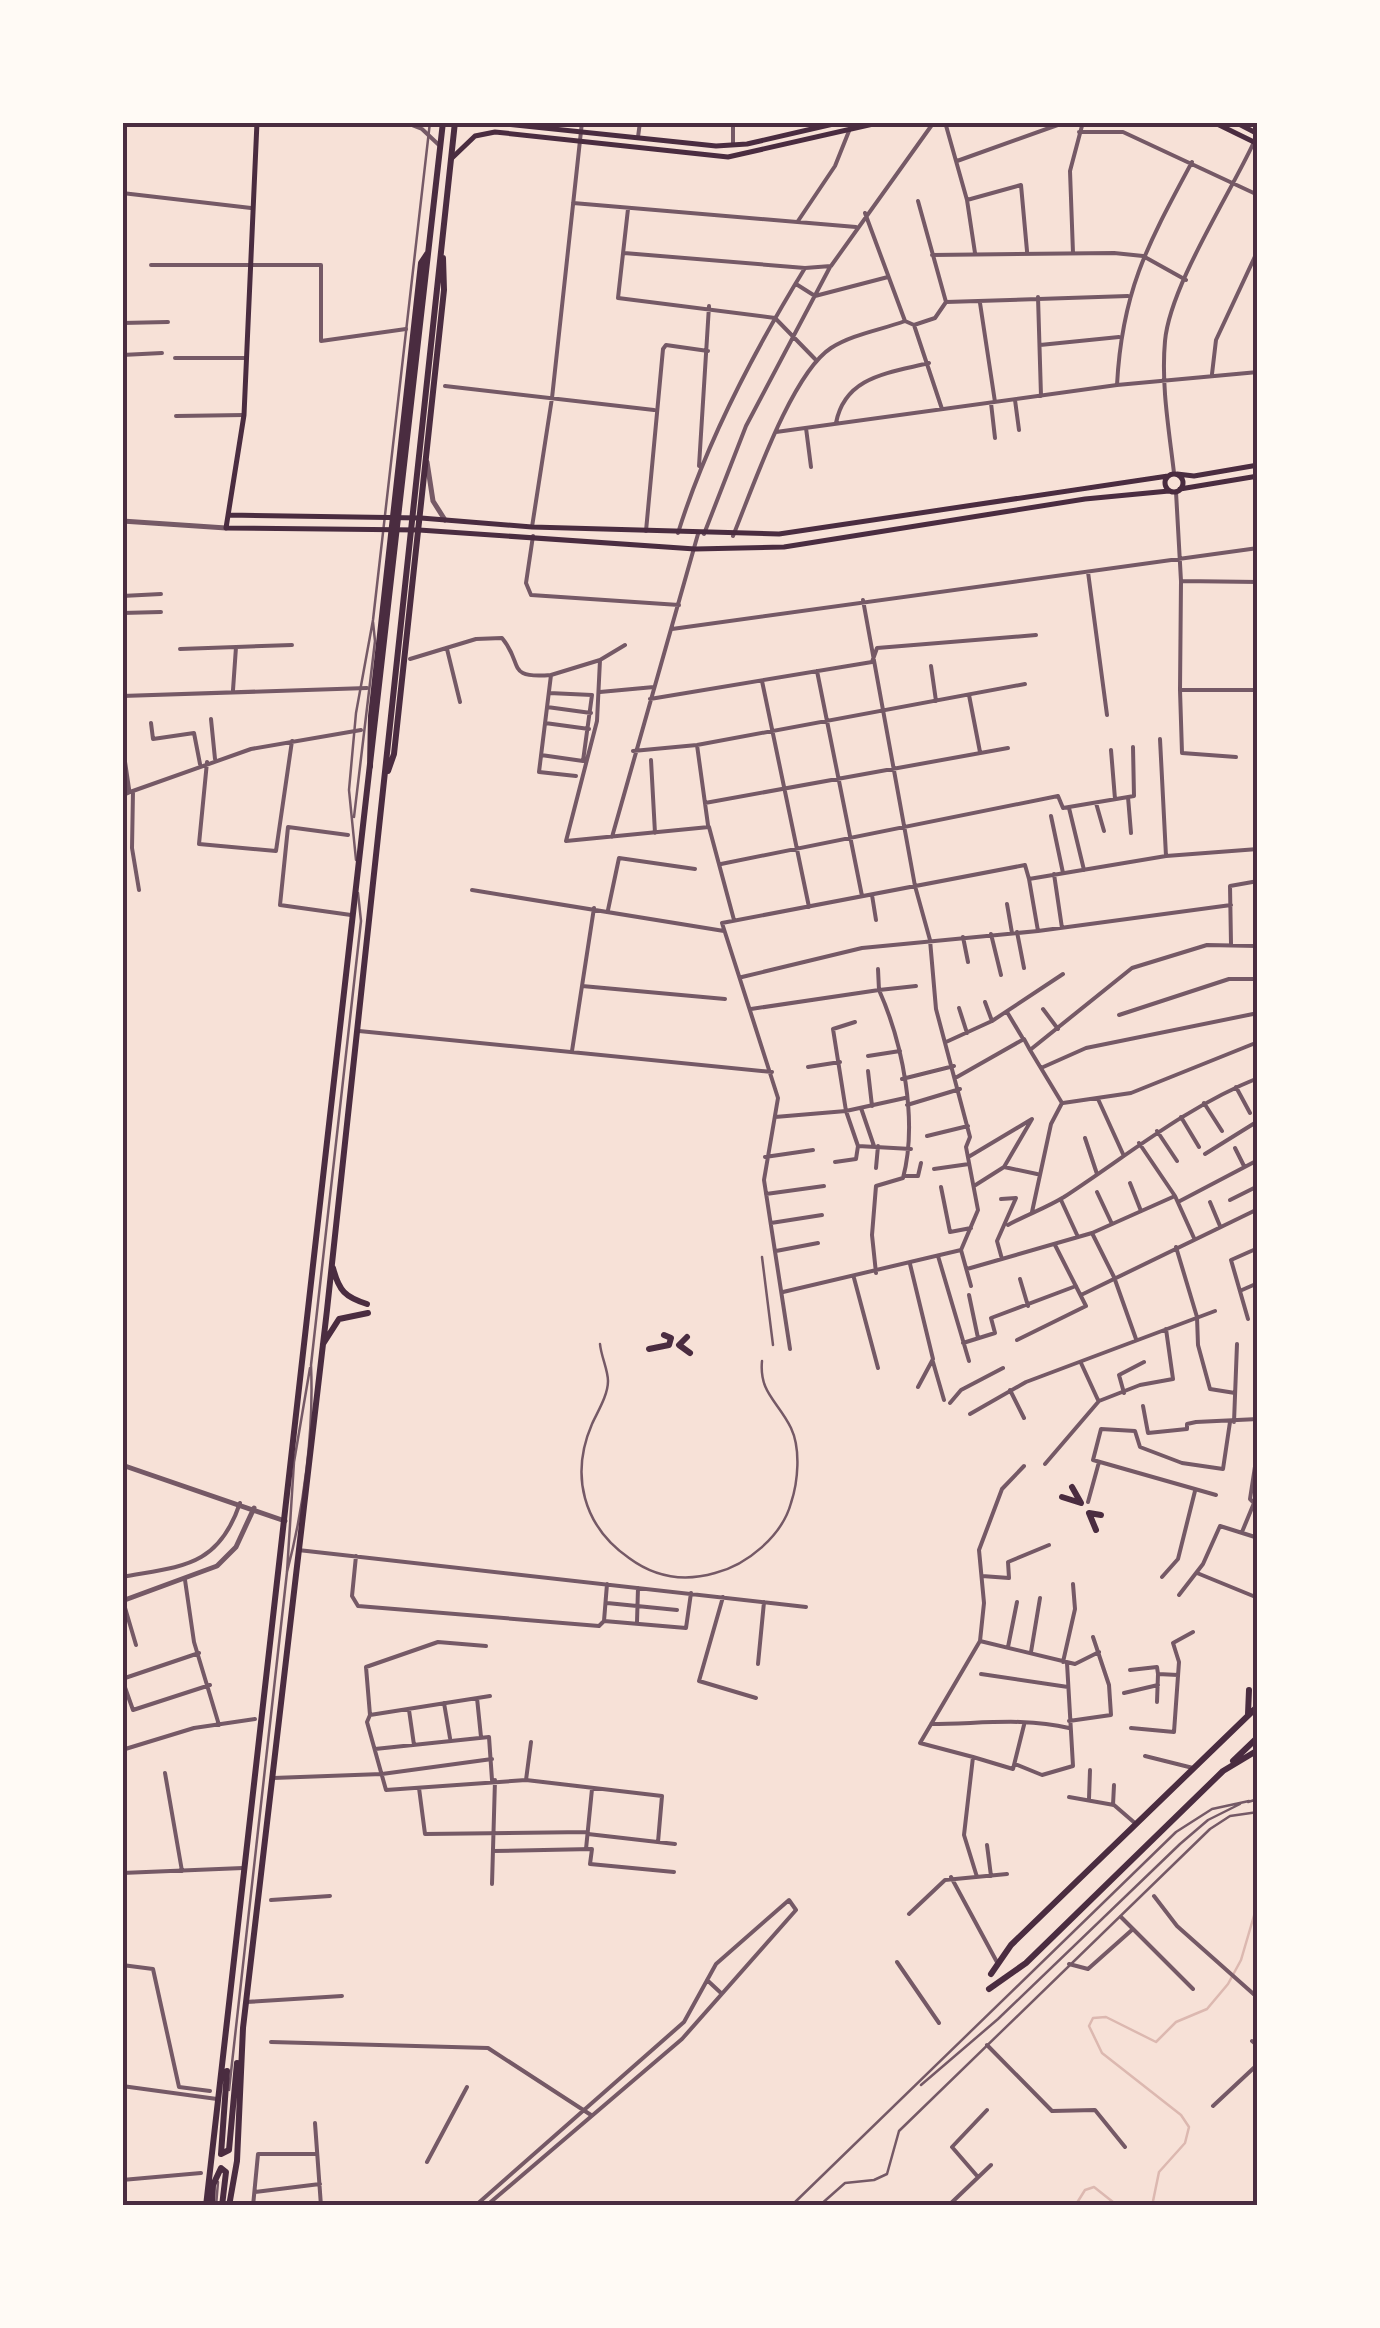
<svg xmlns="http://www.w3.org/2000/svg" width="1380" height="2328" font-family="Lato,sans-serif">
<rect width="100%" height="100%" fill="#f7e1d7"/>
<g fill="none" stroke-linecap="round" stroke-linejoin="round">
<path stroke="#dcb8b0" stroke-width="2.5" d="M1075,2206L1085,2190L1094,2187L1118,2206
M1152,2206L1159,2172L1185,2143L1189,2127L1181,2115L1102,2053L1089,2026L1093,2018L1106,2017L1156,2042L1176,2022L1207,2009L1228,1984L1241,1960L1258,1902"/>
<path stroke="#755966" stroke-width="2.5" d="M354,817L375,641L373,622
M356,860L349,790L356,713L373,620L430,122
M600,1344C601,1356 608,1370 608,1381C608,1395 598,1411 592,1424C570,1475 583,1526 629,1558C656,1578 684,1582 715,1573C747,1565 782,1536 791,1503C798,1482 801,1449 791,1428C778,1401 759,1393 762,1361
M287,1572C304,1507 314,1432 311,1365L361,921L358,893
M1248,1802L1258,1799
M921,2085L998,2019L1180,1844L1208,1820L1240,1804
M229,2090L287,1572L294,1462L310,1368
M216,2206L218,2182
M791,2206L1176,1832L1212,1809L1249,1801
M819,2206L845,2183L874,2180L887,2174L899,2131L1210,1829L1230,1816L1258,1812"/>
<path stroke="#755966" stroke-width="2.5" d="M762,1257L773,1345"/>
<path stroke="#755966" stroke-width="4" d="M404,122L422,129L440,146
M733,122V143
M945,122L967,200L975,253
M257,124L381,122
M1079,132H1123L1258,195
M638,137L640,122
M957,161L1066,122
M122,193L251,208
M967,200L1021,185L1027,251
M918,201L946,302
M573,203L856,227
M628,209L618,298L775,318L815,359
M865,213L905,321
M798,221L835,166L849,131
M624,253L805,268L831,266L934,122
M1073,253L1070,171L1083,122
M932,255L1114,253L1143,256L1186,280
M151,265H321V341L406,329
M796,284L815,296L888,277
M1038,297L1041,396
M980,303L995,402
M122,323L168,322
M914,325L942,409
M1040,345L1119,337
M122,355L162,353
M175,358H245
M1212,374L1216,340L1258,250
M1117,385C1122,290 1148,244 1192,162
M445,386L654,410
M1015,400L1019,430
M991,403L995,438
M176,416L244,415
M836,423C845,376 889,373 929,363
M806,428L811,467
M776,432L1117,385L1258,372
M699,466L709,306
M1174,473C1169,430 1161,385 1165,341C1170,286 1229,196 1254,142
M1176,492L1181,581L1258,582
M532,527L552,398L582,122
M646,531L663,349L666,345L708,351
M678,533C707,440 754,351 805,268
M704,534L746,426L830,267
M533,536L526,583L531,595L679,605
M733,536C752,490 791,374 831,348C853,334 881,330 905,321L914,325L935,318L946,302L1128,296
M1088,572L1107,715
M122,596L161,594
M863,600L915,886L930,940L936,1009L970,1137L966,1147L978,1210L961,1250L971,1286
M122,613L161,612
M672,629L1258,548
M236,647L292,645
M180,649L236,647L233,690
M447,649L460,702
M410,659L476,639L502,638C524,664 505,679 551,675
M600,660L625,645
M931,666L936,701
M817,671L862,896
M762,681L809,907
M1180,690L1181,581
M600,692L654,687
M969,695L980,752
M122,696L367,688
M650,699L872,662L877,648L1036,635
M547,707L591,713
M211,719L215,759
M151,723L153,739L194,733L200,764
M545,723L589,729
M1160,739L1166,856
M697,745L708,825
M1111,750L1115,799
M633,751L697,745L1025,684
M541,755L583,761L592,695L549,693
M1236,757L1182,753L1180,690H1258
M651,760L655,833
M207,762L199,844L276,851L292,741
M576,776L539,772L551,675L600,660L597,721L566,841L709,827L734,920
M133,791L132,848L139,890
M130,792L251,749L361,730
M1128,797L1131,833
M705,803L1008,748
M1096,803L1104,831
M1069,808L1084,870
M1051,816L1063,873
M348,835L288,827L280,905L351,915
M612,837L698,534
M721,864L1058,796L1063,808L1134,796L1133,747
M1054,874L1062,928
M1029,879L1038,931
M472,890L724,931
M872,895L876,920
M1007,904L1012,933
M608,910L619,858L695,869
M1017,932L1024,968
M991,934L1001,975
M963,937L968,962
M1231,944L1230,886L1258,881
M878,969L879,990L916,986
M742,977L862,948L1038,931L1231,905
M582,986L725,999
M985,1002L992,1021
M959,1008L967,1033
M751,1009L879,990C903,1044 918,1121 903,1178L876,1186L872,1235L876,1273
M1043,1009L1058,1029
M1007,1012L1022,1037
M1119,1015L1229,979H1258
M359,1031L772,1072
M946,1042L992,1021L1063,974
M572,1051L594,908
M868,1056L900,1051
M808,1067L840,1062
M1041,1068L1086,1048L1258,1013
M868,1071L872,1106
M957,1077L1024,1039L1030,1050
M902,1079L954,1066
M1236,1087L1250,1113
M905,1098L846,1111L858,1146L911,1149
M1098,1099L1123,1154
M1062,1103L1030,1050L1132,968L1207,945L1258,946
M1063,1103L1131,1093L1258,1042
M1204,1103L1222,1131
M907,1105L960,1089
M861,1108L874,1146
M775,1117L846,1111L833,1029L855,1022
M1181,1117L1199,1147
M1157,1131L1177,1161
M927,1136L968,1126
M1085,1138L1097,1174
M1139,1143L1175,1196L1194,1238
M1235,1148L1244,1166
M1205,1154L1258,1121
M970,1156L1032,1119L1004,1167L974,1186
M765,1157L813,1150
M835,1162L856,1159L858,1146
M1004,1167L1037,1174
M876,1168L878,1146
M934,1169L969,1164
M904,1176H918L921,1163
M1130,1183L1141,1211
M941,1187L950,1232L971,1228
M1097,1192L1112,1224
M766,1194L824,1186
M1001,1199L1016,1198L997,1241L1002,1259
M1061,1200L1078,1237
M1230,1200L1258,1186
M1178,1202L1258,1160
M1210,1202L1220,1226
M1032,1212L1051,1124L1062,1103
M771,1223L822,1215
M1008,1225C1026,1215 1046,1208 1064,1197C1128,1155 1186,1107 1258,1078
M1092,1233L1114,1277L1136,1339
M1176,1247L1197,1317L1198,1345L1210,1389L1235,1393
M776,1251L818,1243
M938,1256L969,1361
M910,1264L933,1359L918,1387
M967,1269L1092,1233L1175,1196
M854,1278L878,1368
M1020,1279L1028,1306
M1242,1290L1258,1283
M783,1292L961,1250
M969,1295L978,1338
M1081,1295L1258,1209
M1248,1319L1231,1260L1258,1248
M1017,1340L1086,1306L1055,1245
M963,1343L995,1333L991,1318L1076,1286
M790,1349L764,1180L778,1098L722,923L1025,865L1029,879L1166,856L1258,849
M933,1362L944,1400
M1081,1363L1098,1400
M1010,1390L1024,1418
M1124,1393L1119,1375L1144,1362
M950,1403L961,1390L1003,1368
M1143,1406L1148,1433L1187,1429V1424L1196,1422L1258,1419
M970,1414L1026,1382L1215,1311
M1234,1422L1237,1344
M1045,1464L1099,1401L1140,1385L1173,1379L1166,1329
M1216,1495L1093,1460L1101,1429L1135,1431L1140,1447L1182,1463L1223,1469L1230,1422
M1088,1502L1099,1462
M1242,1532L1254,1503L1250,1499L1258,1447
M298,1550L806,1607
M356,1556L352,1596L358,1606L599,1626L604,1621L607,1584
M1197,1573L1258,1598
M982,1576L1009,1578L1008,1562L1049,1545
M122,1577C181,1566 218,1568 240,1503
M1162,1577L1178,1559L1195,1491
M185,1580L194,1642L219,1725
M1179,1595L1203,1564L1220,1526L1255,1537
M723,1597L699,1681L756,1698
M123,1601L136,1645
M607,1603L677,1610
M604,1621L686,1628L691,1593
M637,1622L638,1588
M980,1641L1075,1664L1099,1652
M1008,1647L1017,1602
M1031,1652L1040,1598
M1063,1662L1075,1609L1073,1584
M758,1664L764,1602
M1130,1670L1157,1667L1158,1674
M981,1674L1068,1687
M122,1679L133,1710L210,1685
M122,1679L199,1653
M1124,1693L1158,1685
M490,1696L370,1715L367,1722L386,1790L526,1780L662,1796L658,1842
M477,1698L481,1737
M1157,1702L1158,1674L1178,1675
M444,1703L450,1738
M409,1710L414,1745
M370,1715L366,1667L438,1642L486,1646
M1069,1721L1111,1715L1109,1685L1093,1637
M931,1724C978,1724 1024,1717 1069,1728
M1131,1728L1174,1732L1179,1662L1173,1643L1193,1632
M375,1749L489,1737L492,1780
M122,1750L194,1728L255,1719
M1145,1756L1193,1768
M973,1757L1013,1769L1024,1725
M1015,1764L1042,1775L1073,1766L1067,1663
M165,1773L182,1871
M273,1778L382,1774L492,1759
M526,1780L531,1742
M419,1788L425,1834L588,1832
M1069,1797L1114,1805L1136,1824
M1089,1799L1090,1770
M1113,1805L1114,1785
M122,1816V1827
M588,1834L675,1844
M987,1845L991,1876
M586,1849L592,1789
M493,1851L592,1849L590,1864L674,1872
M122,1873L243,1868
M951,1877L998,1964
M977,1877L964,1835L973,1757L920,1743L980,1641L984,1603L979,1550L1002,1489L1024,1466
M492,1884L495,1780
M1154,1896L1177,1926L1258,1998
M271,1900L330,1896
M909,1914L945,1880L1007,1874
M1121,1917L1193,1989
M897,1962L939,2023
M1069,1964L1088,1969L1133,1929
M122,1965L153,1969L179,2087L210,2091
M707,1980L721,1993
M246,2002L342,1996
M1252,2041L1258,2046
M271,2042L488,2048L591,2115
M987,2045L1052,2111L1095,2110L1125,2147
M122,2086L217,2099
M1213,2106L1258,2064
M315,2123L321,2206
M427,2162L467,2087
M978,2177L952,2147L987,2110
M122,2180L201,2173
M255,2192L320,2184
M253,2206L258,2154H317
M475,2206L684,2022L716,1964L789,1900L796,1910L682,2039L486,2206
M948,2206L991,2165
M1199,2206H1204"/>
<path stroke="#755966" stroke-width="5" d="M427,462L433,501L445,520
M122,521L226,528
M122,745L129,792L122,795
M122,1465L285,1521
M122,1601L217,1566L236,1547L254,1508"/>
<path stroke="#4a2c40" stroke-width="5" d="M257,122L244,415L226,528L419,530L695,549L784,547L1085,499L1169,491
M486,122L716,146L747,144L842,122
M1213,122L1258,144
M1235,122L1258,134
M452,158L475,136L495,132L728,157L882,122
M1165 483a9 9 0 1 1 18 0a9 9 0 1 1-18 0Z
M1177,474L1194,476L1258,465
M1180,489L1258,476
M228,515L421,518L532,527L779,534L1168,476"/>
<path stroke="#4a2c40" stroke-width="6" d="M370,767L371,716L421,263L427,254
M388,771L394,754L444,290L443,258
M333,1268C339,1291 345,1297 367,1304
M687,1337L679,1345L690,1353
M323,1344L339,1319L368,1313
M649,1349L669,1345L671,1338L664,1335
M1062,1497L1081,1503L1072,1487
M1096,1530L1089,1513L1101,1515
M227,2071L221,2154L229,2150L237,2063
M206,2206L443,122
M212,2206L213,2185L221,2168L226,2172L222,2206
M229,2206L237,2161L243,2028L327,1310L455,122"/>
<path stroke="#4a2c40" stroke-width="6" d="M1248,1714L1249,1690
M1233,1761L1258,1737
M991,1974L1011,1945L1258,1706
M989,1989L1026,1963L1223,1771L1258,1750"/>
</g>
<rect width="1380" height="2328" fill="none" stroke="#fffaf5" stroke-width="250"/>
<rect x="125" y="125" width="1130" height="2078" fill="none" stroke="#4a2c40" stroke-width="4"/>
</svg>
